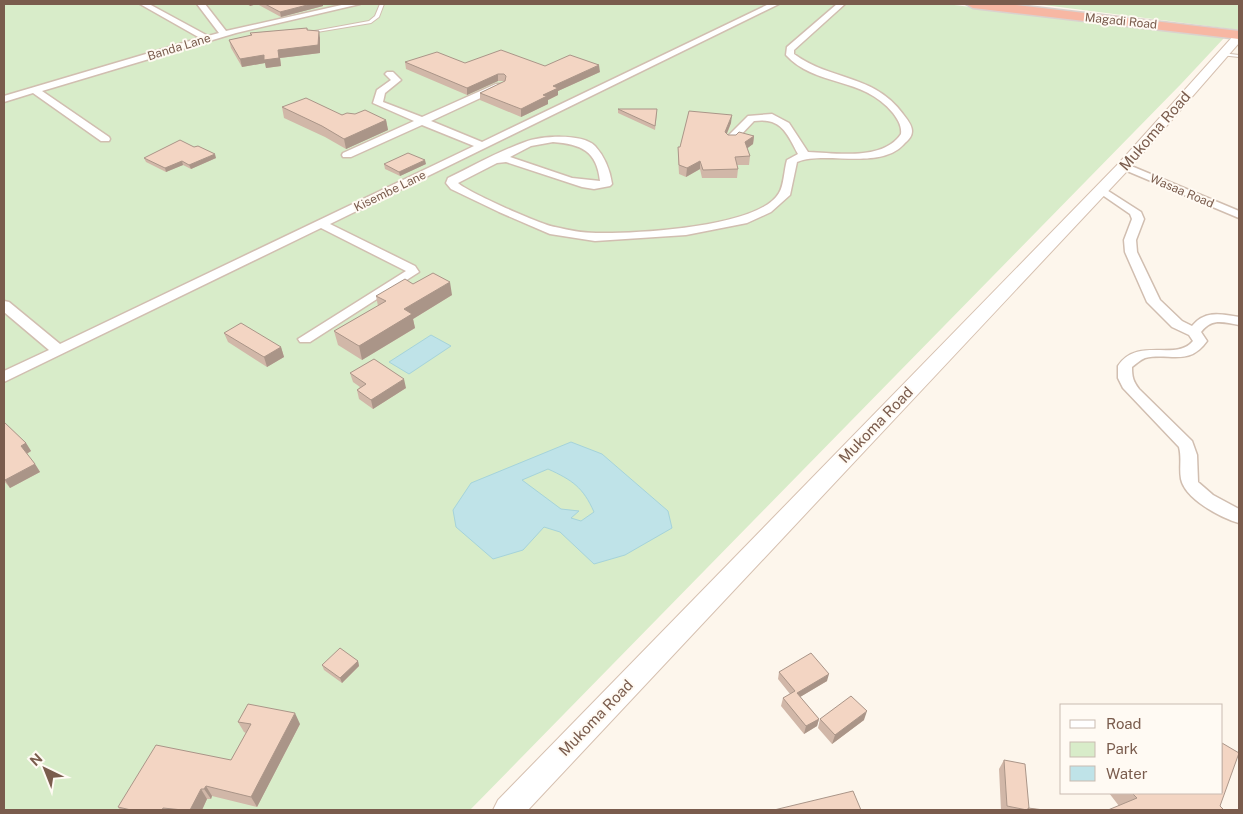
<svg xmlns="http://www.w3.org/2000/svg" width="1243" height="814" font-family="'Public Sans',sans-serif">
<rect width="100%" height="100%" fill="#fdf6ec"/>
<path fill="#d8ecc9" d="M4,4H946L1224,38L1181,84L470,810H4Z
M1036,4H1239V30Z"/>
<path fill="#bfe3e8" stroke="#a5d3da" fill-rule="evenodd" d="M431,335L451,346L409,374L389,362Z
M571,442L602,454L668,511L672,528L625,555L594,564L560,532L544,527L523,550L493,559L456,527L453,510L471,483ZM548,469C572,480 583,487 594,512L581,521L571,518L579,511L561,509L522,480Z"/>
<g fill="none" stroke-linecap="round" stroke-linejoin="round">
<g stroke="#d1beb0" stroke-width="2">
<path id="lane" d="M380,4H384L379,17L371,23L311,33L309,32L369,21L375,16Z
M1222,53L1239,55V57L1220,55V54Z"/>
</g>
<g stroke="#d1beb0" stroke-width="3">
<path id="street" d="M140,4H149L208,36L219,33L197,4H205L226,31L346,4H360L236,33L42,91L109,137L110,139L109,141H101L33,93L4,102V96L200,38Z
M769,4H779L330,224L415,266L419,272L310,342H300L298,339L406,271L321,228L4,382V371L49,350L4,312V301L9,302L60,344L474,146L422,125L351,157H343L342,155L343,153L414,121L373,103L377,90L391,80L385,74L387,72H393L401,80L385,93L383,102L422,117L496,84H502V88L431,121L482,142Z
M837,4H845L794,50V54C831,81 874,74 903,114C907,119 912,125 912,131C912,137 908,140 904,144C880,171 825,150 797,162L790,195L771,212L747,223L686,235L595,241L550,234L499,212L451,189L446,183L448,178C473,166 499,151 525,142C541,136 582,133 595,146C605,157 610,170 612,184L610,186L594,189L582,187L506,162L497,163L458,183C468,192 539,224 555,227C568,230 583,233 596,233C633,234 759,228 779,193C784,185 784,170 787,160L798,154C787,133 781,117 754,121L735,141H727L726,139L727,137L748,116L772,114L789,123L808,152C836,153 883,161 901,134C902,126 898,120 893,113C863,76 815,87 786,55L787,47ZM553,142C581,144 597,151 600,181L572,178L510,157L531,146Z
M1124,163L1239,211V218L1120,168L1119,166Z
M1102,187L1141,212L1144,219L1136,240L1137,252L1160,300L1182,321L1192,326C1205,310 1221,314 1239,317V325C1223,322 1212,318 1201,332L1207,341C1189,367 1169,352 1145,358C1140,360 1136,364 1132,367C1132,377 1133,381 1139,389L1192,441L1197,455L1198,482L1213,495L1239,509V523C1221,518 1185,499 1181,479C1179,468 1182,458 1179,447L1123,388L1118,378V366C1138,336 1176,362 1193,341L1189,335L1172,327L1147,302L1125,252L1124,240L1132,219L1130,214L1098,192L1096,190L1098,188Z"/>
</g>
<g stroke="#d6c0b0" stroke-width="2">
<path id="secondary" d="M1239,33V43L1129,169L528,810H493L498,800L1119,163L1235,34Z"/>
</g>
<g stroke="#dad1cd" stroke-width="3">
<path id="highway" d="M966,4H1007L1239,31V39L973,8Z"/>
</g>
<use href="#lane" fill="#fff" fill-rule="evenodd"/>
<use href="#street" fill="#fff" fill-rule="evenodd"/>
<use href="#secondary" fill="#fff" fill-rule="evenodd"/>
<use href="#highway" fill="#f7b7a3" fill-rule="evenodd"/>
</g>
<path fill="#d1b7a8" d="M247,4H323V6L281,17L257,4L250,6Z
M307,28L308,30L320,38V53L280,58L281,66L266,68L265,63L242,67L231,48L229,40L250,36V33Z
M405,62L545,66L600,72L558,91V95L548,100V104L521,117L480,100V93L505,81H498L467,95L406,69Z
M282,107L386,120L388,130L346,149L325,137L284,118Z
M618,109L657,113L655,130L618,113Z
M731,123L727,134L728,135L754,136L753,144L747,148L750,156L749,165H737L738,169L737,178H702L700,169L686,177L679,174L678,155V147H680Z
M144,158H216L191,169L183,165L166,172L146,162Z
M384,164H426L400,176L385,169Z
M413,284L452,295L413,319L415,328L362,360L338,345L334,331L378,306L376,296Z
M224,333L281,347L284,357L267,367L228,342Z
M350,373L406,388L373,409L359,399L357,390L360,387L353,382Z
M4,422L26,443L31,451L27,454L35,464L40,472L10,488L4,481Z
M358,661L359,666L342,683L324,670L322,665Z
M779,672L827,681L800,697L819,719L817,726L804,734L781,706L783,698L790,694L778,679Z
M820,719L864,720L832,744L818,728Z
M238,722L300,724L257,807L212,796L211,799H207L202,810H120L118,807L231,760L246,733L244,732Z
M1004,760L1029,808L1044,810H1001L999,769Z
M1109,793H1222L1220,806H1119Z"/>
<path fill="#aa9588" d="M249,4H257L250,6Z
M311,4H323V6L281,17L280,12Z
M319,31L320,38V53L280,58L281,66L266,68L265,63L242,67L240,59L278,50Z
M599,65L600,72L558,91V95L548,100V104L521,117V109L543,95L553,86Z
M498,74V81L467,95V88Z
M732,115L731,123L724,140L725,132Z
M386,120L388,130L346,149L344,139Z
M754,136L753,144L745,150V142Z
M215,154L216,158L191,169L189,165Z
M425,160L426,164L400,176L399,172Z
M182,161L183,165L166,172L165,168Z
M700,161V169L686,177L687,168Z
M450,282L452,295L413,319L415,328L362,360L359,346L404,309Z
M281,347L284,357L267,367L264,357Z
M404,379L406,388L373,409L371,400Z
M26,443L31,451L26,454L21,446Z
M35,464L40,472L10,488L5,480Z
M358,661L359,666L342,683L340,678Z
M829,674L827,681L795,700L797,693Z
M867,711L864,720L832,744L835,735Z
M295,713L300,724L257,807L251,797Z
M819,719L817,726L804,734L806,726Z
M206,786L212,796L211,799L204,789Z
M201,789L207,799L202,810H190Z"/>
<path fill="#f3d5c3" stroke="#aa9588" d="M265,4H311L280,12Z
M307,28V30L319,31L318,45L278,50L279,58L264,60V55L240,59L229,40L252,35L250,33Z
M501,50L545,66L570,55L599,65L553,86L558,88L543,95L547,96L521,109L480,93L505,81L506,76L504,74H498L467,88L405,62L437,52L465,63Z
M306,98L342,115L347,113L355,114L365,110L386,120L344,139L322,126L282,107Z
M618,109H657L655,126Z
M689,111L732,115L725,132L728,135H736L739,132L754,136L745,142L750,156L735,157L738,169L703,170L700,161L687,168L679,165L678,147H680Z
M180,140L194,147L198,146L215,154L189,165L182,161L165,168L144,158Z
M408,153L425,160L399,172L384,164Z
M433,273L450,282L404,309L412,314L359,346L334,331L386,301L376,296L405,279L413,284Z
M241,323L281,347L264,357L224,333Z
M374,359L404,379L371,400L357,390L366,384L350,373Z
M4,422L26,443L21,446L35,464L5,480L4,478Z
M340,648L358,661L340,678L322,665Z
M811,653L829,674L797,693L819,719L806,726L783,698L795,691L779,672Z
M851,696L867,711L835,735L820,719Z
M248,704L295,713L251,797L206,786L204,789H201L190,810H183L163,808L162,810H131L118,807L156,745L231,760L251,724L238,722Z
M1222,743L1239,753L1220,806L1224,810H1108L1137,798L1132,793H1222Z
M1004,760L1025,764L1029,808L1027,810L1007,806Z
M853,791L861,810H774Z
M1028,808L1044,810H1028Z"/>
<g text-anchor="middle" stroke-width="4" stroke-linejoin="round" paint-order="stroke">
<g font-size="12" fill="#7a5c4d" stroke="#fffaf3">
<text transform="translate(1121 21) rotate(6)" y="4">Magadi Road</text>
<text transform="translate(179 47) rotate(-17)" y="4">Banda Lane</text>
<text transform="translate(390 191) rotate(-26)" y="4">Kisembe Lane</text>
<text transform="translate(1182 191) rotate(23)" y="4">Wasaa Road</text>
</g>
<g font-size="15" fill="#7a5c4d" stroke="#fffaf3">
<text transform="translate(1155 131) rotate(-49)" y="5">Mukoma Road</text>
<text transform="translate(876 425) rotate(-46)" y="5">Mukoma Road</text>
<text transform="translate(596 718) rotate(-46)" y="5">Mukoma Road</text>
</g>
</g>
<rect width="1243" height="814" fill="none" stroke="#7a5c4d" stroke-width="10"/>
<rect x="1060" y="704" width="162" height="90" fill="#fffaf3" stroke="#cabbb1"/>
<rect x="1070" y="720" width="25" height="8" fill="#ffffff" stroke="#cabbb1"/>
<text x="1106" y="729" font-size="15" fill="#7a5c4d">Road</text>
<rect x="1070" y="742" width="25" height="15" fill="#d8ecc9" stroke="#cabbb1"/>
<text x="1106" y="754" font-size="15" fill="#7a5c4d">Park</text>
<rect x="1070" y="766" width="25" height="15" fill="#bfe3e8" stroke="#cabbb1"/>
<text x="1106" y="779" font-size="15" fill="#7a5c4d">Water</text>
<g transform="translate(45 769) rotate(317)" stroke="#fffaf3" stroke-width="4" paint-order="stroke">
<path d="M0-4L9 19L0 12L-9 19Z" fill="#7a5c4d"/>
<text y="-8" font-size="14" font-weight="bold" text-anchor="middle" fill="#7a5c4d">N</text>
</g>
</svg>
